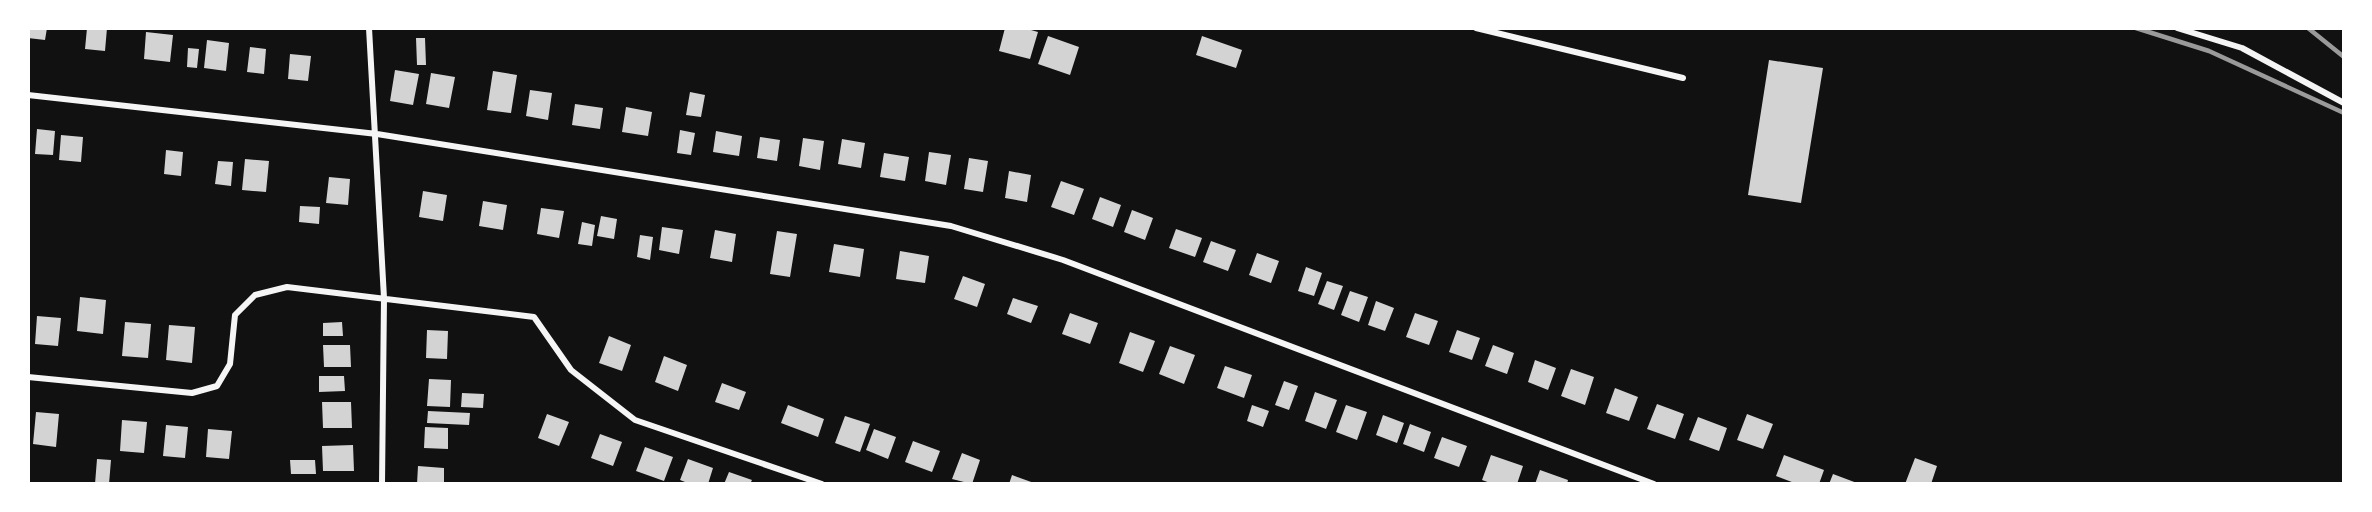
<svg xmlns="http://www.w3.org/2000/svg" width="2372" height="512" font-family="'Source Serif 4',serif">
<rect width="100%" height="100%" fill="#111"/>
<path fill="#d3d3d3" d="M28,28H47L45,40L28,38Z
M87,28H107L105,51L85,49Z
M1005,28H1024L1038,32L1030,59L999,51Z
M146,32L173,35L170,62L144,59Z
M1048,36L1079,47L1070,75L1038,64Z
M1202,36L1242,50L1236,68L1196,55Z
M416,38H425L426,65H417Z
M207,40L229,43L226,71L204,68Z
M250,47L266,49L264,74L247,72Z
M188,48L199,49L197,68L187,67Z
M290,54L311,56L308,81L288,79Z
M1769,60L1823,68L1801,203L1748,195Z
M395,70L419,74L413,105L390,101Z
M493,71L517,75L511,113L487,110Z
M431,73L455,77L449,108L426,104Z
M530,90L552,93L548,120L526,116Z
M690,92L705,95L701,117L686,115Z
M575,104L603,108L600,129L572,125Z
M626,107L652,112L648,136L622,132Z
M37,129L55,131L53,155L35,154Z
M680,130L695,133L691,155L677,153Z
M716,131L742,136L739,156L713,152Z
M61,135L83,137L81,162L59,160Z
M760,137L780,140L777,161L757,158Z
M803,138L824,141L820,170L799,166Z
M842,139L865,143L861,168L838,164Z
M166,150L183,152L181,176L164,174Z
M929,152L951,155L946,185L925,181Z
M884,153L909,157L905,181L880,177Z
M969,158L988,161L983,192L964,189Z
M245,159L269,161L266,192L242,190Z
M218,161L233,162L231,186L215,184Z
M1009,171L1031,175L1027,202L1005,198Z
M329,177L350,179L348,205L326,203Z
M1061,181L1084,189L1074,215L1051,207Z
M423,191L447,195L443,221L419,217Z
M1100,197L1121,205L1113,227L1092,219Z
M483,201L507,205L503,230L479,226Z
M300,206L320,207L319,224L299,222Z
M541,208L564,211L559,238L537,234Z
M1132,210L1153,218L1145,240L1124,232Z
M601,216L617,219L614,239L597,236Z
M582,222L595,225L592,246L578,244Z
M662,227L683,230L679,254L659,250Z
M1176,229L1202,238L1195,257L1169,248Z
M715,230L736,234L732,262L710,258Z
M777,231L797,234L790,277L770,274Z
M640,235L653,237L650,260L637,257Z
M1211,241L1236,250L1228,271L1203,262Z
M834,244L864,249L860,277L829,272Z
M900,251L929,256L925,283L896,279Z
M1257,253L1279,261L1271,283L1249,275Z
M1306,267L1322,273L1314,296L1298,291Z
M963,276L985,284L977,307L954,299Z
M1327,281L1343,286L1334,310L1318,304Z
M1350,291L1368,297L1359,322L1341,315Z
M80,297L106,300L103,334L77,331Z
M1013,298L1038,306L1031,323L1007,314Z
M1376,301L1394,308L1385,331L1368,325Z
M1070,313L1098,323L1090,344L1062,334Z
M1415,313L1438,321L1429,345L1406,337Z
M37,316L61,318L58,346L35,344Z
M125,322L151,324L148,358L122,356Z
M342,322L343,336H323V323Z
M169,325L195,327L192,363L166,360Z
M427,330L448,331L447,359L426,358Z
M1457,330L1480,338L1472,360L1449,352Z
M1130,332L1155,341L1143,372L1119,363Z
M609,336L631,345L622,371L599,363Z
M323,345H350L351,367H324Z
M1493,345L1514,353L1507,374L1485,366Z
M1170,346L1195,355L1184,384L1159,374Z
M664,356L687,365L678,391L655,382Z
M1535,360L1556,368L1548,390L1528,382Z
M1225,366L1252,375L1244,398L1217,388Z
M1571,369L1594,377L1585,405L1561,396Z
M319,376H344L345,391L319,392Z
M429,379L451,380L450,407L427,406Z
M1284,381L1298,386L1289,410L1275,405Z
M722,383L746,392L739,410L715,402Z
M1615,388L1638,397L1629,421L1606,413Z
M1315,392L1337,400L1326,429L1305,421Z
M462,393L484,394L483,408L461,407Z
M322,402H351L352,428H323Z
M1657,404L1684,414L1675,439L1647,429Z
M788,405L824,419L818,437L781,423Z
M1252,405L1269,411L1263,427L1247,421Z
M1346,405L1367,412L1357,440L1336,432Z
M428,411L470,413L469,425L427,423Z
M36,412L59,414L56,447L33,444Z
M547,414L569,422L559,446L538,438Z
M1747,414L1773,424L1763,449L1737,440Z
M1383,415L1404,423L1397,443L1376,435Z
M845,416L870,424L860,452L835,443Z
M1698,417L1727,428L1719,451L1689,440Z
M122,420L147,422L144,453L120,451Z
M1410,424L1431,432L1424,452L1403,444Z
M166,425L188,427L185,458L163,456Z
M425,427L448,428V449L424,448Z
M208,429L232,431L229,459L206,457Z
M874,429L896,437L888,459L866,450Z
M600,434L622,442L613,466L591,458Z
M1442,437L1467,446L1459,467L1434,458Z
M913,441L940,451L932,472L905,462Z
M353,445L354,471H323L322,446Z
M645,447L673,457L664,481L636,471Z
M962,453L980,460L972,484L952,479Z
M1491,455L1523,466L1517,484H1493L1482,480Z
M1784,455L1824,470L1819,484H1797L1776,476Z
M1915,458L1937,466L1931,484H1905Z
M97,459L111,460L109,484H95Z
M688,459L713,468L708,484H690L680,480Z
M290,460H315L316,474H291Z
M418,466L444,468V484H417Z
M1540,470L1568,480L1567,484H1535Z
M729,472L752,480L750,484H724Z
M1833,474L1857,483V484H1829Z
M1012,475L1034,483V484H1009Z"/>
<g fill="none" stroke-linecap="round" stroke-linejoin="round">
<path stroke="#f5f5f5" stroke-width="6" d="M369,28L384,298L382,484
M1476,28L1683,78
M2177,28L2242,48L2344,103
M28,95L377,134L951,226L1063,260L1654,484
M28,377L192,393L217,386L230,364L235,315L255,295L287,287L534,317L571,370L635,420L822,484"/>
<path stroke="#9a9a9a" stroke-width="4.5" d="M2136,28L2209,51L2344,113
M2308,28L2344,57"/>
</g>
<rect width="2372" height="512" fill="none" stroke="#ffffff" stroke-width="60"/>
</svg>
